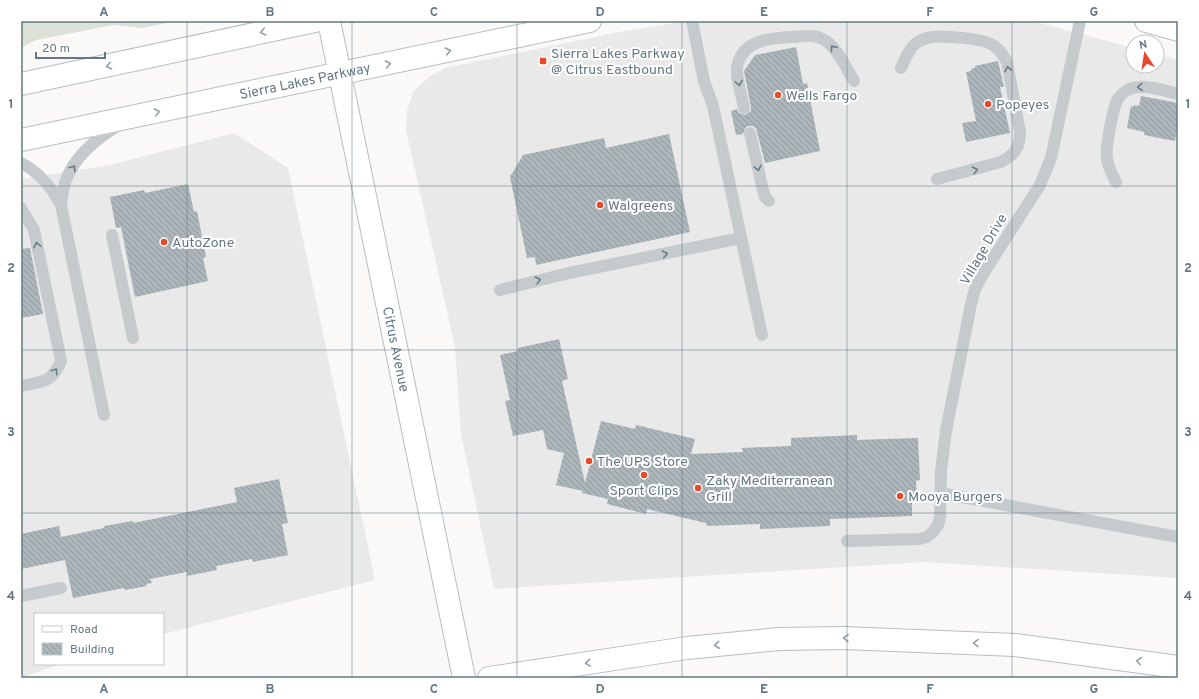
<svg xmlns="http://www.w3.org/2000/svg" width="1199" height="699" font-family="Overpass,sans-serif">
<defs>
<pattern id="building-back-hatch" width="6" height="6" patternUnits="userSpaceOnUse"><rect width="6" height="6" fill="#acb6ba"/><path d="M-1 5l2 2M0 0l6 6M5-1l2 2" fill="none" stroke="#90999d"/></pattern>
</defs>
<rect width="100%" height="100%" fill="#faf9f7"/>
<path fill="#e8e9e8" d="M689,21H1032L1133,48V66H1157V54L1178,60V578L925,562L494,589L461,434L455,347L406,130L407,110L414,91L429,77L445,68L624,31Z
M234,133L288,168L375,580L163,634V614H35V664H60L21,678V179L110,165Z"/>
<path fill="#dce2d8" d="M21,21H177L142,28L114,25L36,40L21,48Z"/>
<path fill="url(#building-back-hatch)" d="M796,47L803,84L807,83L820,151L765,163L756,128L752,126H748L745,128L743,134L736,135L731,111L737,109L739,113L745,115L751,111V107L744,71L755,55Z
M998,61L1004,87H1000L1010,133L966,142L962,123L976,121L966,72L971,71V69L975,68V66Z
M1141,96L1178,103V124L1175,141L1144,135V132L1127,128L1131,106L1134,107V105L1139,106Z
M669,134L690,232L536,265L535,257L527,258L510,177L523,155L604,138L606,148Z
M188,184L194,212L197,211L206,257L203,258L208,281L135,297L121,227L116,228L110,197L144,190L145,193Z
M30,248L43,314L21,318V249Z
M559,339L568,379L562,381L585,483L601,421L635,429L636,425L695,439L691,454L743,452L742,448L791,446V438L857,435V440L918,438L920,480L916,481L917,501H912V516L830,519V526L760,529V524L707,526L706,523L647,509L646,514L607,504L608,499L582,493L583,491L556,485L564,453L547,449L543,430L513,436L505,401L510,400L500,355L518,351V348Z
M279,479L288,523L282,524L288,555L253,562L252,559L216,566L217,570L187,576V572L150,579L152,583L146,584L147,586L125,590L124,588L73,598L65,560L21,569V534L59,526L61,537L104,528V526L133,521V523L237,502L234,488Z"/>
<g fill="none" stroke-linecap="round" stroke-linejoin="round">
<g stroke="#b8bec2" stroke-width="24">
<g id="secondary">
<path id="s1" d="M329,21L464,678"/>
<path d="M1146,21L1178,30"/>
<path d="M21,84L315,21"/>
<path id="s2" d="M21,140L590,21"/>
</g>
</g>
<g stroke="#b8bdc0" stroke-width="24">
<path id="highway" d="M489,678L687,648L779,639L844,638L1015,645L1178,667"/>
</g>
<path stroke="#c5cbcd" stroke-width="12" d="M692,21L704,81L713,106L762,335
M901,68C905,60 908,50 915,44C920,40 926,38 932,37C945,36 980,38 991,44C999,48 1003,54 1007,62L1020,132C1020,148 1015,154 1001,162L937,179
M744,108C742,95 734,74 738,63C745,39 773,38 793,37C804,36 816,34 826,41C837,48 847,69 854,81
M750,133L763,190L765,197L769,201
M21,163C39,172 52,188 61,205
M1116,182C1112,174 1108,167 1107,159C1105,149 1113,107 1118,99C1121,94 1127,89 1133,88C1144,84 1166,91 1178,94
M21,208L34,230L61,361C51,384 43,381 21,386
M112,235L133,338
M500,290L569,273L741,238
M104,415L61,205C62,196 63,188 66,180C75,156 97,138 119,125
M940,493L1178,537
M847,541L919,539L927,537L933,532L938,525L940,517L941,471L946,431L971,304L975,289L983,274L1040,185L1051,158L1080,21
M21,596L61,588"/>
<use href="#secondary" stroke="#fff" stroke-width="22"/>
<use href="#highway" stroke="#fff" stroke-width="22"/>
</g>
<defs><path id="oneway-chevron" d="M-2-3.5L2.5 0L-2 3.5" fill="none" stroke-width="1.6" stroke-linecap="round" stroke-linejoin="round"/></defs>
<g stroke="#92a0a8">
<use href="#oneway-chevron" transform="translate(263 32) rotate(168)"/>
<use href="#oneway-chevron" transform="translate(448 51) rotate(-12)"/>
<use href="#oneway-chevron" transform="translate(388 64) rotate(-12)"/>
<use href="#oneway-chevron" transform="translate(109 66) rotate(168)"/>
<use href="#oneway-chevron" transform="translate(157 112) rotate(-12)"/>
<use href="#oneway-chevron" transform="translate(846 638) rotate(-179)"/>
<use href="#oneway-chevron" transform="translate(976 643) rotate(-178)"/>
<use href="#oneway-chevron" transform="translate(717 645) rotate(174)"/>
<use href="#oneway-chevron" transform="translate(1139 661) rotate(-172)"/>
<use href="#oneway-chevron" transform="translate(588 663) rotate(171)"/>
</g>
<g stroke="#697c87">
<use href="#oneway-chevron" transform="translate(833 48) rotate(-129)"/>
<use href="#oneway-chevron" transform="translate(1008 69) rotate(-101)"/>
<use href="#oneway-chevron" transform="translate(739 83) rotate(78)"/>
<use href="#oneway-chevron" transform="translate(1140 87) rotate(179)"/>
<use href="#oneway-chevron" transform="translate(73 168) rotate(-57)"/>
<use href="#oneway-chevron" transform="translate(758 168) rotate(77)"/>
<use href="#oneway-chevron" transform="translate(975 170) rotate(-14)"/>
<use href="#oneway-chevron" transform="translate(37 245) rotate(-102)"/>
<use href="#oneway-chevron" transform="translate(665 254) rotate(-12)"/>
<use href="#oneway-chevron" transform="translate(538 280) rotate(-14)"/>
<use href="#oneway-chevron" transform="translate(55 371) rotate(-56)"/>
</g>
<path fill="none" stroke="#647883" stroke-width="1" stroke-opacity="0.55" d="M187,21V678M352,21V678M517,21V678M682,21V678M847,21V678M1012,21V678M21,186H1178M21,350H1178M21,513H1178"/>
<g fill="#e64a2b" stroke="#fff" stroke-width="1.5">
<rect x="539" y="57" width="8" height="8" rx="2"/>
<circle cx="778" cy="95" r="4"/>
<circle cx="988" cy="104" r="4"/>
<circle cx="600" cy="205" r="4"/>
<circle cx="164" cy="242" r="4"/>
<circle cx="589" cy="461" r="4"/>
<circle cx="644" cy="475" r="4"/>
<circle cx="698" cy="488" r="4"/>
<circle cx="900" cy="496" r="4"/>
</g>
<g text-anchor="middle" stroke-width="4" stroke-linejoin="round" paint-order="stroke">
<g font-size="14" fill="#647883" stroke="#fff" text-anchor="start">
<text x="551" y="58">Sierra Lakes Parkway<tspan x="551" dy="16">@ Citrus Eastbound</tspan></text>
<text x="786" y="100">Wells Fargo</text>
<text x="996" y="109">Popeyes</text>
<text x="608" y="210">Walgreens</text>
<text x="172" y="247">AutoZone</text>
<text x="597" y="466">The UPS Store</text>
<text x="706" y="485">Zaky Mediterranean<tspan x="706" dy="16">Grill</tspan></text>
<text x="644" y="495" text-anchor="middle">Sport Clips</text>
<text x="908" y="501">Mooya Burgers</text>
</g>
<g font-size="14" fill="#647883" stroke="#fff">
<text dy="5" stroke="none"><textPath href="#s2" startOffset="290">Sierra Lakes Parkway</textPath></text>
<text transform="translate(983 249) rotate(-60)" y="5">Village Drive</text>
<text dy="5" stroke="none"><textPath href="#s1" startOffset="335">Citrus Avenue</textPath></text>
</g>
</g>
<rect width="1199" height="699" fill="none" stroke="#ffffff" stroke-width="44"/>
<rect x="34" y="613" width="130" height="52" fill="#ffffff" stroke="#c1c9cd"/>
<rect x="42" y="626" width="20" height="6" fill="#ffffff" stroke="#c1c9cd"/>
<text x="70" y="633" font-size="12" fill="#647883">Road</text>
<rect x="42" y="643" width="20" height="12" fill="url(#building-back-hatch)" stroke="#c1c9cd"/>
<text x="70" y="653" font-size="12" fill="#647883">Building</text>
<g transform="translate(1145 54) rotate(348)"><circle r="19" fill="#ffffff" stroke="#c1c9cd"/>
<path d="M0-3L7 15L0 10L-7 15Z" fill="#e64a2b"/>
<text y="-6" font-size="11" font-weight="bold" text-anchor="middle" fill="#647883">N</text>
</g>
<path d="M36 52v6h69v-6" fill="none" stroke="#647883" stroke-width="2"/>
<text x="42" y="52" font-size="12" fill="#647883" stroke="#ffffff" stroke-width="3" paint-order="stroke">20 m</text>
<rect x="22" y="22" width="1155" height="655" fill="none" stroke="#647883" stroke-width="1.5"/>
<g font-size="13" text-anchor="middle" font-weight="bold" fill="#647883">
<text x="104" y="16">A</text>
<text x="270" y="16">B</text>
<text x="434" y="16">C</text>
<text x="600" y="16">D</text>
<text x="764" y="16">E</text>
<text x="930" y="16">F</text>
<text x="1094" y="16">G</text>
<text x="11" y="108">1</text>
<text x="1188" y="108">1</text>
<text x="11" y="272">2</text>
<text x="1188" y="272">2</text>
<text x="11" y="436">3</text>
<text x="1188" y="436">3</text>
<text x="11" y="600">4</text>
<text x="1188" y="600">4</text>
<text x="104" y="693">A</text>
<text x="270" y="693">B</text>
<text x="434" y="693">C</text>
<text x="600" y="693">D</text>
<text x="764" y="693">E</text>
<text x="930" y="693">F</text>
<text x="1094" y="693">G</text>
</g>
</svg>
